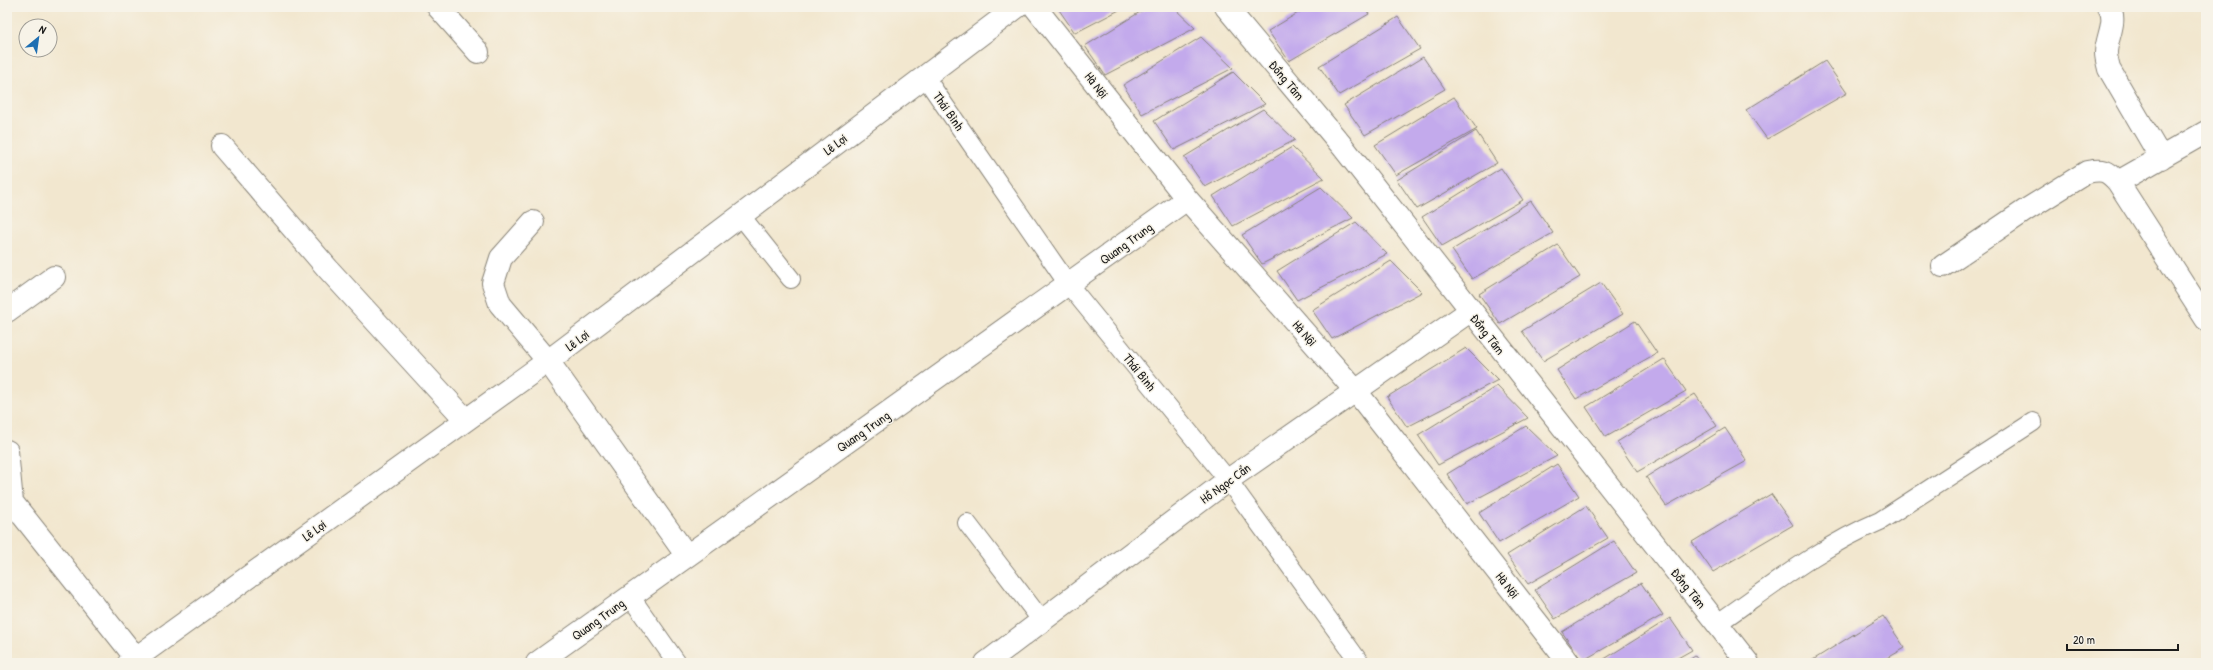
<svg xmlns="http://www.w3.org/2000/svg" width="2213" height="670" font-family="'Patrick Hand',sans-serif">
<rect width="100%" height="100%" fill="#f7f3e8"/>
<filter id="ink" filterUnits="userSpaceOnUse"><feTurbulence type="fractalNoise" baseFrequency=".025" numOctaves="2"/><feDisplacementMap in="SourceGraphic" scale="8" xChannelSelector="R" yChannelSelector="G"/><feConvolveMatrix kernelMatrix="1 2 1 2 8 2 1 2 1" color-interpolation-filters="sRGB"/></filter>
<filter id="wash" filterUnits="userSpaceOnUse"><feTurbulence type="fractalNoise" baseFrequency=".012" numOctaves="4" result="noise"/><feDisplacementMap in="SourceGraphic" scale="16" xChannelSelector="R" yChannelSelector="G"/><feGaussianBlur stdDeviation="0.9" result="paint"/><feColorMatrix in="noise" values="0 0 0 0 0 0 0 0 0 0 0 0 0 0 0 0 0 1.4 0 .05"/><feComposite in="paint" operator="in"/></filter>
<g filter="url(#wash)">
<rect width="100%" height="100%" fill="#f2e7cf"/>
<g id="blocks">
<path fill="#c3aaec" d="M1057,7H1125L1075,33Z
M1148,7H1173L1195,28L1105,75L1085,46Z
M1308,7H1364L1369,14L1289,61L1268,31Z
M1398,17L1420,49L1339,95L1319,66Z
M1201,37L1233,68L1142,114L1123,85Z
M1423,57L1445,89L1365,135L1344,105Z
M1825,61L1847,93L1767,139L1746,110Z
M1233,72L1265,104L1174,150L1154,121Z
M1454,97L1477,129L1396,175L1375,145Z
M1263,109L1295,140L1205,187L1184,157Z
M1476,131L1497,163L1417,209L1397,180Z
M1292,147L1324,178L1233,226L1213,196Z
M1501,168L1523,200L1442,246L1422,217Z
M1321,187L1353,218L1262,264L1242,235Z
M1531,201L1553,233L1472,279L1452,250Z
M1356,222L1387,254L1297,300L1277,271Z
M1558,245L1580,277L1500,324L1479,294Z
M1391,261L1422,292L1332,339L1312,310Z
M1601,283L1623,314L1543,361L1522,331Z
M1635,321L1657,353L1576,399L1557,370Z
M1466,348L1498,380L1407,427L1387,397Z
M1664,359L1686,391L1606,437L1586,407Z
M1497,386L1528,418L1438,465L1418,435Z
M1695,394L1717,426L1637,472L1617,442Z
M1526,426L1557,456L1467,504L1447,474Z
M1725,428L1747,461L1666,506L1646,477Z
M1557,464L1579,496L1499,543L1479,513Z
M1771,494L1793,525L1713,572L1692,542Z
M1586,506L1608,538L1528,584L1507,555Z
M1614,541L1636,573L1555,619L1535,590Z
M1641,583L1663,615L1582,661L1562,632Z
M1883,616L1905,648L1879,663H1808Z
M1670,618L1692,650L1669,663H1598Z
M1695,656L1700,663H1684Z"/>
</g>
</g>
<g filter="url(#ink)">
<use href="#blocks" fill-opacity="0" stroke="#878276" stroke-width="1"/>
<g fill="none" stroke-linecap="round" stroke-linejoin="round">
<g stroke="#878276" stroke-width="20">
<path id="service" d="M925,77L1068,284L1228,480L1360,663
M741,216L791,279
M967,523L1042,621
M630,596L677,663
M1718,623C1770,587 1821,546 1880,521L2033,422"/>
</g>
<g stroke="#878276" stroke-width="24">
<path id="minor" d="M438,7L478,52
M1035,7L1187,199L1355,390L1569,663
M1226,7L1343,147L1748,663
M2109,7C2118,21 2106,38 2106,53C2106,58 2108,64 2109,69L2161,158
M2206,132L2118,182L2206,319
M222,146L328,269L466,420
M533,222L501,258L493,283L500,304L548,361L687,556
M1943,266L2026,210L2087,172C2103,169 2107,170 2118,182
M7,311L54,277
M7,451L12,502L136,658
M129,663L548,361L1017,7
M537,663L1187,199
M986,663L1228,480L1470,311"/>
</g>
<use href="#service" stroke="#fff" stroke-width="18"/>
<use href="#minor" stroke="#fff" stroke-width="22"/>
</g>
</g>
<g text-anchor="middle" stroke-width="3" stroke-linejoin="round" paint-order="stroke">
<g font-size="13" fill="#1c1c1c" stroke="#f7f3e8">
<text transform="translate(1287 80) rotate(50)" y="5">Đồng Tâm</text>
<text transform="translate(1097 85) rotate(52)" y="5">Hà Nội</text>
<text transform="translate(949 111) rotate(55)" y="5">Thái Bình</text>
<text transform="translate(835 144) rotate(-37)" y="5">Lê Lợi</text>
<text transform="translate(1126 243) rotate(-36)" y="5">Quang Trung</text>
<text transform="translate(1305 333) rotate(49)" y="5">Hà Nội</text>
<text transform="translate(1488 334) rotate(52)" y="5">Đồng Tâm</text>
<text transform="translate(577 340) rotate(-37)" y="5">Lê Lợi</text>
<text transform="translate(1140 372) rotate(51)" y="5">Thái Bình</text>
<text transform="translate(863 431) rotate(-35)" y="5">Quang Trung</text>
<text transform="translate(1225 483) rotate(-36)" y="5">Hồ Ngọc Cẩn</text>
<text transform="translate(314 530) rotate(-36)" y="5">Lê Lợi</text>
<text transform="translate(1508 585) rotate(52)" y="5">Hà Nội</text>
<text transform="translate(1689 588) rotate(51)" y="5">Đồng Tâm</text>
<text transform="translate(598 619) rotate(-36)" y="5">Quang Trung</text>
</g>
</g>
<rect width="2213" height="670" fill="none" stroke="#f7f3e8" stroke-width="24"/>
<g transform="translate(38 38) rotate(29)"><circle r="19" fill="#f7f3e8" stroke="#9f9d96"/>
<path d="M0-3L7 15L0 10L-7 15Z" fill="#1f6fb2"/>
<text y="-6" font-size="11" font-weight="bold" text-anchor="middle" fill="#1c1c1c">N</text>
</g>
<path d="M2067 644v6h111v-6" fill="none" stroke="#1c1c1c" stroke-width="2"/>
<text x="2073" y="644" font-size="12" fill="#1c1c1c" stroke="#f7f3e8" stroke-width="3" paint-order="stroke">20 m</text>
</svg>
